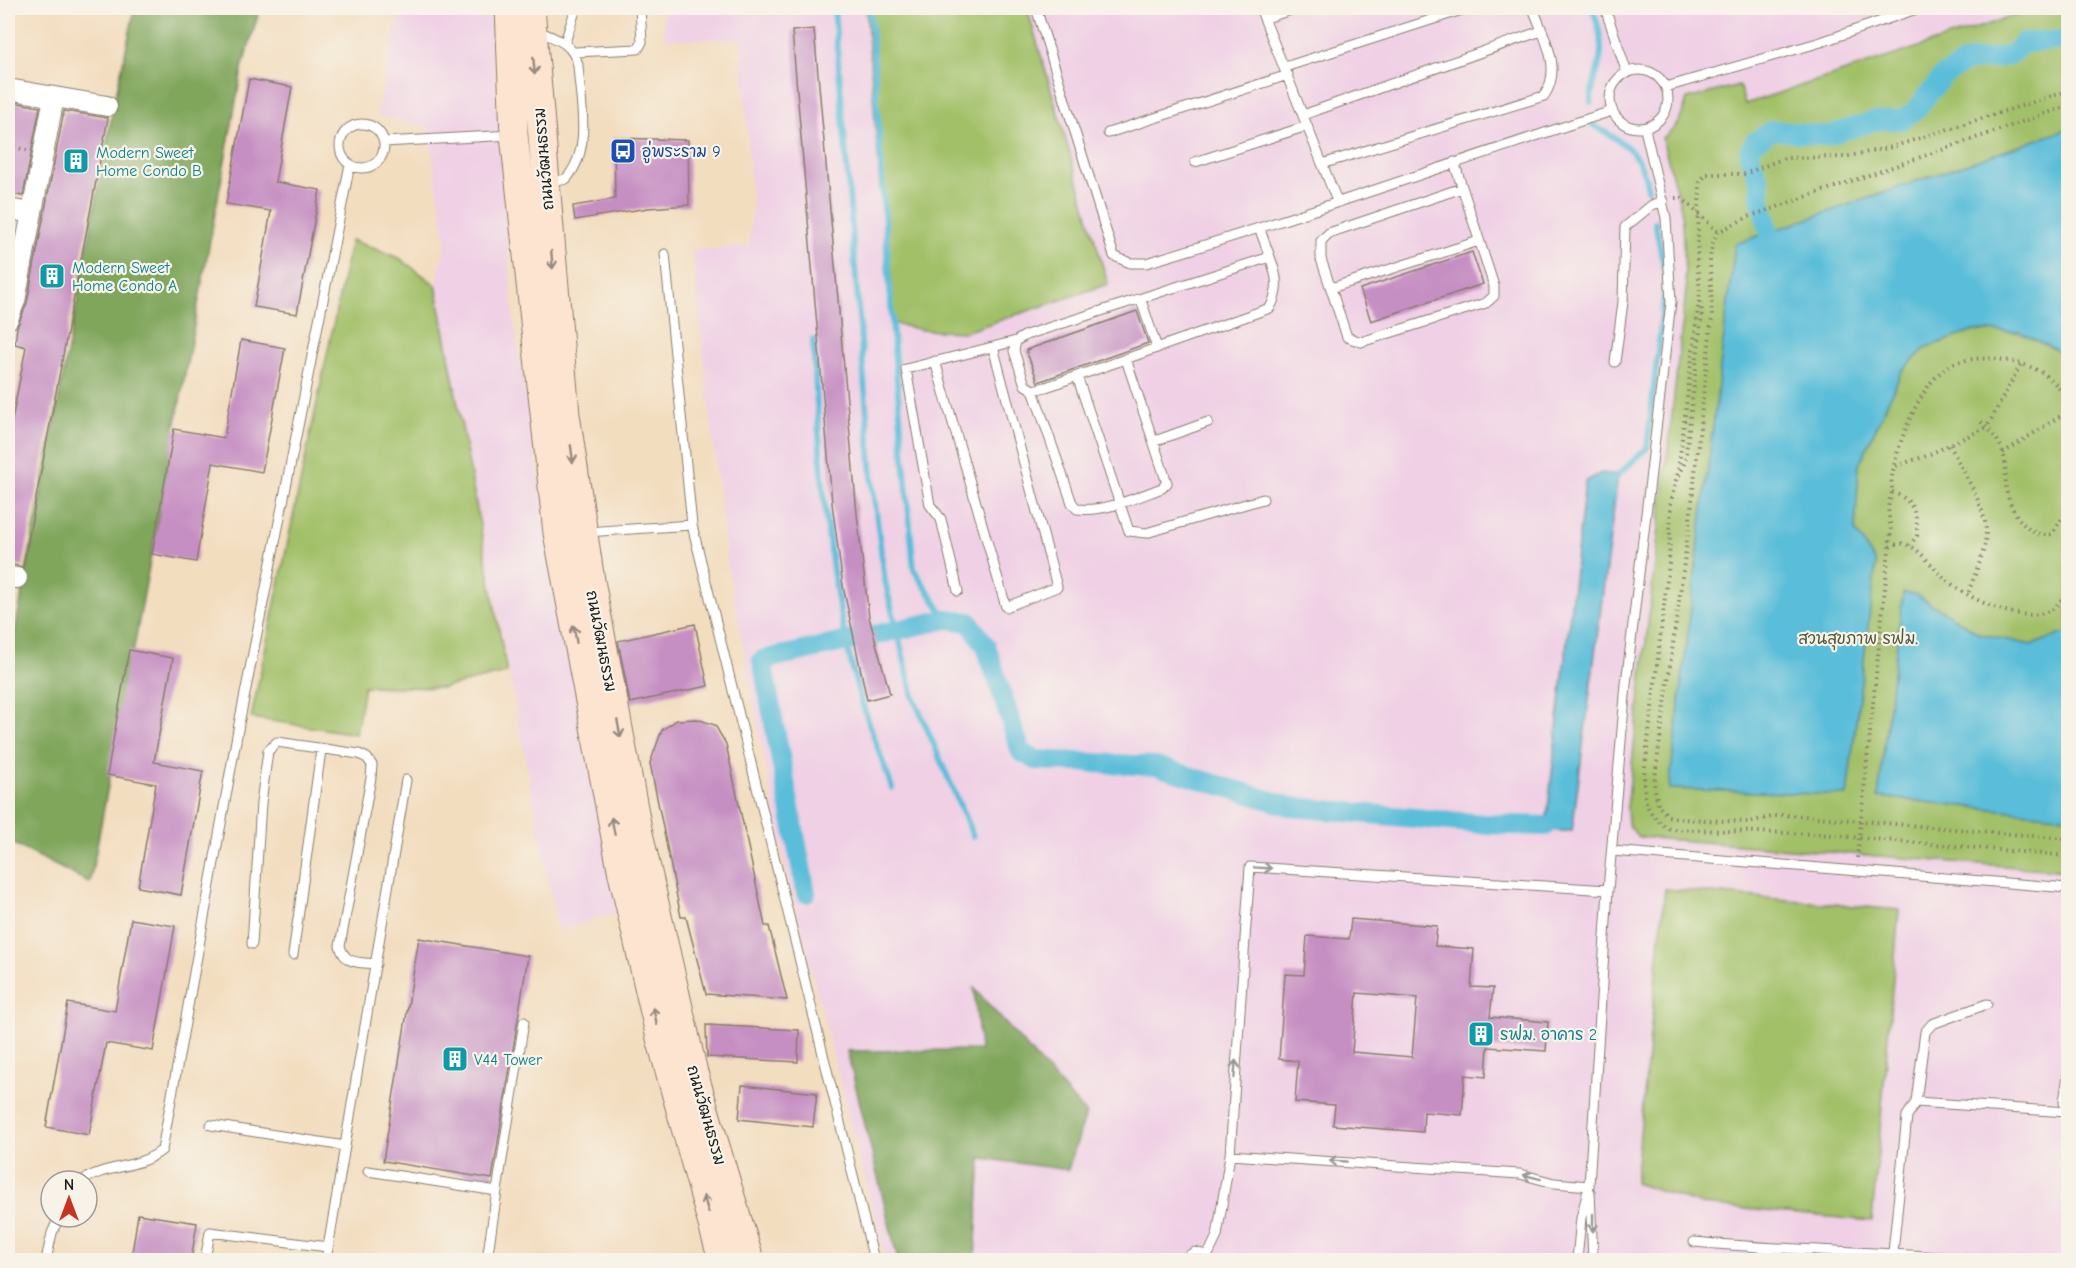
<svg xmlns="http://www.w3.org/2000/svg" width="2076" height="1268" font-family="'Comic Neue','Playpen Sans Thai',sans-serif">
<rect width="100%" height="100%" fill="#f7f3e8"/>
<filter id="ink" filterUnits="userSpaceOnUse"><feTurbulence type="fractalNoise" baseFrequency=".0167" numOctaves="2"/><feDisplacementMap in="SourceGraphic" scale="12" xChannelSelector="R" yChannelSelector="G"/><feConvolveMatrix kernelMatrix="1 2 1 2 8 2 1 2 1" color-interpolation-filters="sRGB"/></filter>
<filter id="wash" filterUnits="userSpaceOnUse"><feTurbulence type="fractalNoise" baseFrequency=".008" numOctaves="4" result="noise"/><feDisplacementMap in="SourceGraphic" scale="24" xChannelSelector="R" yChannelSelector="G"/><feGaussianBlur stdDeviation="1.35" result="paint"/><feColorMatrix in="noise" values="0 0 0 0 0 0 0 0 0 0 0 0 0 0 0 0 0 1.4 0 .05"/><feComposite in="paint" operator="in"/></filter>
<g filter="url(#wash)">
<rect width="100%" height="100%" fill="#f3ddbf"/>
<path fill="#f0d0e5" d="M400,8H490L514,322L552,556L625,910L558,931L436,285L446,243L428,127L377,115Z
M663,8H2068V1260H886L787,877L726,557L692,250L749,247L752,207L741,39H664Z"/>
<path fill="#a1c068" stroke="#5e6e42" stroke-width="1.5" d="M866,8H1027L1108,284L965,332L922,330L891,323Z
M2038,8H2068V871L1638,837L1628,824L1627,807L1686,291L1681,208L1662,138C1678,128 1682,117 1687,99L1739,85L1745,104Z
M351,240L399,258L436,285L507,673L442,688L364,686L356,734L251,718Z
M1665,889L1899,910L1872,1221L1703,1205L1635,1183Z"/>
<path fill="#80a65c" stroke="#4e613c" stroke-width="1.5" d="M135,8H264H260L242,69L90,883L8,841V668L114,104Z
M974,988L1086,1114L1068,1170L981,1158L975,1260H898L847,1051L980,1050Z"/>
<path fill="#5abdd9" stroke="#3b6c7a" stroke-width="1.5" d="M2068,129V356L2019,332L1974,331L1927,347L1902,371L1859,465L1855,530L1876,563L1847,795L1669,789L1735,244Z
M1601,473L1618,475L1572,831H1557L1546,826L1585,482Z
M1903,593L1915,594L1980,634L2032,645L2068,632V817L1878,797Z"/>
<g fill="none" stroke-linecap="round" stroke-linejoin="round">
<path stroke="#5abdd9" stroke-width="6" d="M834,8L873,489L885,581L913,696L973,836
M870,8L894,348L914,570L947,619
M1591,102C1591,88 1596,78 1599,64C1604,45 1599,25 1592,8
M1592,124C1623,143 1641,150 1648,189
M813,340C820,459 826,578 859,693C869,725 881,757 892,788
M1618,475L1647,448L1666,278L1655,222"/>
<path stroke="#5abdd9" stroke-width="20" d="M1769,232L1760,197V183L1749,154L1754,142L1773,130L1827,136L1874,121L1901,120L1916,110L1943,76L1965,62L2009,56L2023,43L2068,40
M806,893L762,660L947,619L969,622L986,646L1021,752L1036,760L1156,766L1292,807L1482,824L1546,826"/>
</g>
<g id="blocks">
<path fill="#c68fc3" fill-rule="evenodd" d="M814,29L857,514L869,617L890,694L867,700L843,586L832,503L792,31Z
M249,79L292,87L275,182L320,190L297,314L254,307L271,211L226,204Z
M8,101L40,107L23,196L8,193Z
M64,111L108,118L23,567L8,564V441L26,347L15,344L17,327L27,303Z
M614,138L688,140L689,205L648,208L575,220L573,206L615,199Z
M1472,252L1483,284L1371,321L1360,289Z
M1137,311L1148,343L1038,382L1026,350Z
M241,340L285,348L262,472L213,463L196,562L152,554L174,429L224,438Z
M695,624L708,686L630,703L618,641Z
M129,650L173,658L154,762L203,771L181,895L138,887L156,784L107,775Z
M697,719L715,725L726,744L765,926H769L787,1000L706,994L686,917H681L650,763L662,730L677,720Z
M131,919L175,926L153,1051L106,1043L89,1135L46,1127L68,1003L115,1011Z
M1351,919L1437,926L1435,946L1474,949L1471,987L1493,988L1490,1017L1548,1022L1546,1051L1488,1047L1486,1077L1465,1075L1462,1115L1424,1112L1423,1132L1333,1125L1335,1105L1295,1102L1298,1061L1279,1059L1285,974L1304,975L1307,936L1349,939ZM1357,993L1417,998L1412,1057L1352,1052Z
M419,938L528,956L492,1179L383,1161Z
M706,1025L799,1030L798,1062L707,1057Z
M742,1085L817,1093L813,1127L739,1119Z
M138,1214L197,1223L191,1260H131Z"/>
</g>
</g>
<g filter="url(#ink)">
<use href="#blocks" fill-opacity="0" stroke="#887c6e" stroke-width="1.5"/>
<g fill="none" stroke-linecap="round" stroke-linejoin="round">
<g stroke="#887c6e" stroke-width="11">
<path id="lane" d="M1036,8L1114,256L1130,263H1146C1303,217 1456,161 1612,111
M1260,8L1337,201
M1605,8L1627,73
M1266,18L1297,8
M536,30C556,39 572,42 578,65C580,102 593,149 566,179L548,183
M565,42L576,8
M575,52L638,49L642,42L640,8
M1285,67L1468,8
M1610 99a29 29 0 1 1 58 0a29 29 0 1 1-58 0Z
M1666,87L1821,42L1919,8
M1303,115L1541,31
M340 146a22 22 0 1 1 44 0a22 22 0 1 1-44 0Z
M1108,133L1288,75
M384,142L512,135
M1195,162L1307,126
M1454,162L1494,286V296L1486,303L1361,342L1347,337L1321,259V241L1329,233L1462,188
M1322,164L1544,96C1563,68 1544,38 1533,8
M1260,230L1270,257L1026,335L1016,341L1014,351L1025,385L1033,390L1046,387L1270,308C1280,289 1277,276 1270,257
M665,254L692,525
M1331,288L1479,241
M1141,300L1157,348
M935,361L1006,607L1057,587L993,347
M1615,362L1623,302L1625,227L1652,205L1663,201
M1077,376L1129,531L1146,533L1263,499
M1033,390L1072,503L1077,509C1106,512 1135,498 1162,488L1167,483L1126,359
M1155,441L1208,422
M586,532L692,525L874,1260
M958,591L941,519L930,505L906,369L1016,341
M1612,851L2068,888
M252,944L261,803L268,751L277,742L359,754L367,758L372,765L371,778L340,946C345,965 359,962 376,964
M293,955L321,750
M1916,1102L1925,1032L1932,1024L1987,1004
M2066,1112L2064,1102L2068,1075
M211,1125L345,1146
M368,1171L497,1191L487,1260
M82,1181C106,1164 137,1170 162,1150L239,724L350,164
M1589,1186L1554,1183L1520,1174L1230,1155L1250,867L1608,890
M497,1191L524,1022
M1590,1192L1593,1260
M1694,1242C1788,1251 1882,1251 1977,1260
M1893,1252L1907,1116L1916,1102L2068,1112
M1207,1257L1217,1236L1230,1155
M46,1260L52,1233L59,1217
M205,1260L210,1232L328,1247
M326,1260L406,780
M1181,1260L1195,1252L1206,1255L1210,1260
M1577,1260L1581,1218L1589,1186L1608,890L1626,684L1671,302L1666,218L1645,129"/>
</g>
<g stroke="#887c6e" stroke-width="22">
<path id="street" d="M8,89L107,106
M8,209L32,213
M8,319L15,301L54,97
M8,577L17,578"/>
</g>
<g stroke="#887c6e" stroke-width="29">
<path id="secondary" d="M509,8L514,135L557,533L622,874L660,1038L722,1260
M531,8L566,415L591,581L638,829L694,1073L750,1260"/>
</g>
<path stroke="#887c6e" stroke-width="4" stroke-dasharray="1.5 4.5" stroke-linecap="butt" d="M2068,91L1892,147L1845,157L1785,158L1744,174H1707L1700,181L1697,263L1700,293L1678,472L1671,501L1669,563L1644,775C1644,803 1645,812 1669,829L1818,834L2068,856
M2068,106L1748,217L1718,232L1712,243L1710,259L1712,316L1690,519L1654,784L1658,805L1668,816L1682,819L1748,822L1781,815L1804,816L2068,839
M8,146L27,150
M1675,198H1682L1718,232
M1981,422C1988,428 1997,438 2001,447C2007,459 2005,475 2006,488C2009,510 2028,540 2052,534L2068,509
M1950,445C1961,469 1986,506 1986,531C1986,552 1974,575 1968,594
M2003,453L2068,411
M1896,466L1926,456L1987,427L2021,364
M1679,476L1685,462L1702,314L1701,300
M1892,492C1913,499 1918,514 1917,536L1910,545
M1890,547C1896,544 1902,542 1908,545C1921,550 1934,569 1945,579C1967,598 2022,626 2051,610C2058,606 2064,596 2068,589
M1857,858L1891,530C1890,522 1887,511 1889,503C1890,498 1892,494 1892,490C1892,485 1891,480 1892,476C1897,444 1922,376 1955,363C1974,356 1999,358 2018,363C2042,369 2059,382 2068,405"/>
<use href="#lane" stroke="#fff" stroke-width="9"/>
<use href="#street" stroke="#fff" stroke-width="20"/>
<use href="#secondary" stroke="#fde4d0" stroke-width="27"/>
</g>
<defs><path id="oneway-shaft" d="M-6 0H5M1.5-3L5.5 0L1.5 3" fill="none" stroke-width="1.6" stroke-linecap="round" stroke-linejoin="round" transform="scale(1.5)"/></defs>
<g stroke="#988a7f">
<use href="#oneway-shaft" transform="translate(534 66) rotate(85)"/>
<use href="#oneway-shaft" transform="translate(552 260) rotate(85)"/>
<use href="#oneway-shaft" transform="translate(572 454) rotate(82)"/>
<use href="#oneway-shaft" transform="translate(575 634) rotate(-100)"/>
<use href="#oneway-shaft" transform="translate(619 729) rotate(79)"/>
<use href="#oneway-shaft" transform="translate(613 826) rotate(-101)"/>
<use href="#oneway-shaft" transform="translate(655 1016) rotate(-103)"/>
<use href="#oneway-shaft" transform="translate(706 1204) rotate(-106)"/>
</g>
<g stroke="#999">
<use href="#oneway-shaft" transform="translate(1263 868) rotate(4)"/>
<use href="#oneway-shaft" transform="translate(1235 1069) rotate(-86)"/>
<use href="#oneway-shaft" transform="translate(1338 1161) rotate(-177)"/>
<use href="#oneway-shaft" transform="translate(1532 1177) rotate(-166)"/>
<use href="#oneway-shaft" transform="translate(1593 1223) rotate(90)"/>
</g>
</g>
<defs>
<g id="bus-square" transform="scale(1.35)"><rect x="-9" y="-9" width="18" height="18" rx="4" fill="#1a4fb4" stroke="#f7f3e8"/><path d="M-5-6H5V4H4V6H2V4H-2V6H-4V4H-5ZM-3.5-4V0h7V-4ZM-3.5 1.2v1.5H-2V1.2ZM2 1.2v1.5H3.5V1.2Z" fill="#fff"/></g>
<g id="building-square" transform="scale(1.35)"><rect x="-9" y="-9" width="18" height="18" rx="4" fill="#0f9aa8" stroke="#f7f3e8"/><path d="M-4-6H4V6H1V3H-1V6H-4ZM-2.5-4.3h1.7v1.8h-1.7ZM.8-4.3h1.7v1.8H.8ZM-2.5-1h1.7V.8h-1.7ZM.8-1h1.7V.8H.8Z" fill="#fff"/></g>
</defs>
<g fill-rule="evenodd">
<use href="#bus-square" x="623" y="151"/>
<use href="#building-square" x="76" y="161"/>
<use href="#building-square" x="52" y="276"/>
<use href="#building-square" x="1481" y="1034"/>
<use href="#building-square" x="455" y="1059"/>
</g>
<g text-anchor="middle" stroke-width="4.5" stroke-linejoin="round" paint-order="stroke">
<g font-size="16" fill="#164399" stroke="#f7f3e8" text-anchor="start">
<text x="642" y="157">อู่พระราม 9</text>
</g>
<g font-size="16" fill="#0d838f" stroke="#f7f3e8" text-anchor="start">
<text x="96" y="158">Modern Sweet<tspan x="96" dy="18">Home Condo B</tspan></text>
<text x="72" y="273">Modern Sweet<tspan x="72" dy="18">Home Condo A</tspan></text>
<text x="1500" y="1040">รฟม. อาคาร 2</text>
<text x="474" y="1065">V44 Tower</text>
</g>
<g font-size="16" fill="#1c1c1c" stroke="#f7f3e8">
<text transform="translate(543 159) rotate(-95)" y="6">ถนนวัฒนธรรม</text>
<text transform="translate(602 641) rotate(79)" y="6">ถนนวัฒนธรรม</text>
<text transform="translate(707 1115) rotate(74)" y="6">ถนนวัฒนธรรม</text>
</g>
<g font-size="16" fill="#4b5537" stroke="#f7f3e8">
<text x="1858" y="644">สวนสุขภาพ รฟม.</text>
</g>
</g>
<rect width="2076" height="1268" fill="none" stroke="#f7f3e8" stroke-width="30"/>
<g transform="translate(69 1199)"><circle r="28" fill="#f7f3e8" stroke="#9f9d96" stroke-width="1.5"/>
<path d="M0-4.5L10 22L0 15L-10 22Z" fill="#c8321e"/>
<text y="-9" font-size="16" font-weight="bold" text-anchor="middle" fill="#1c1c1c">N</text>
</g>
</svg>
